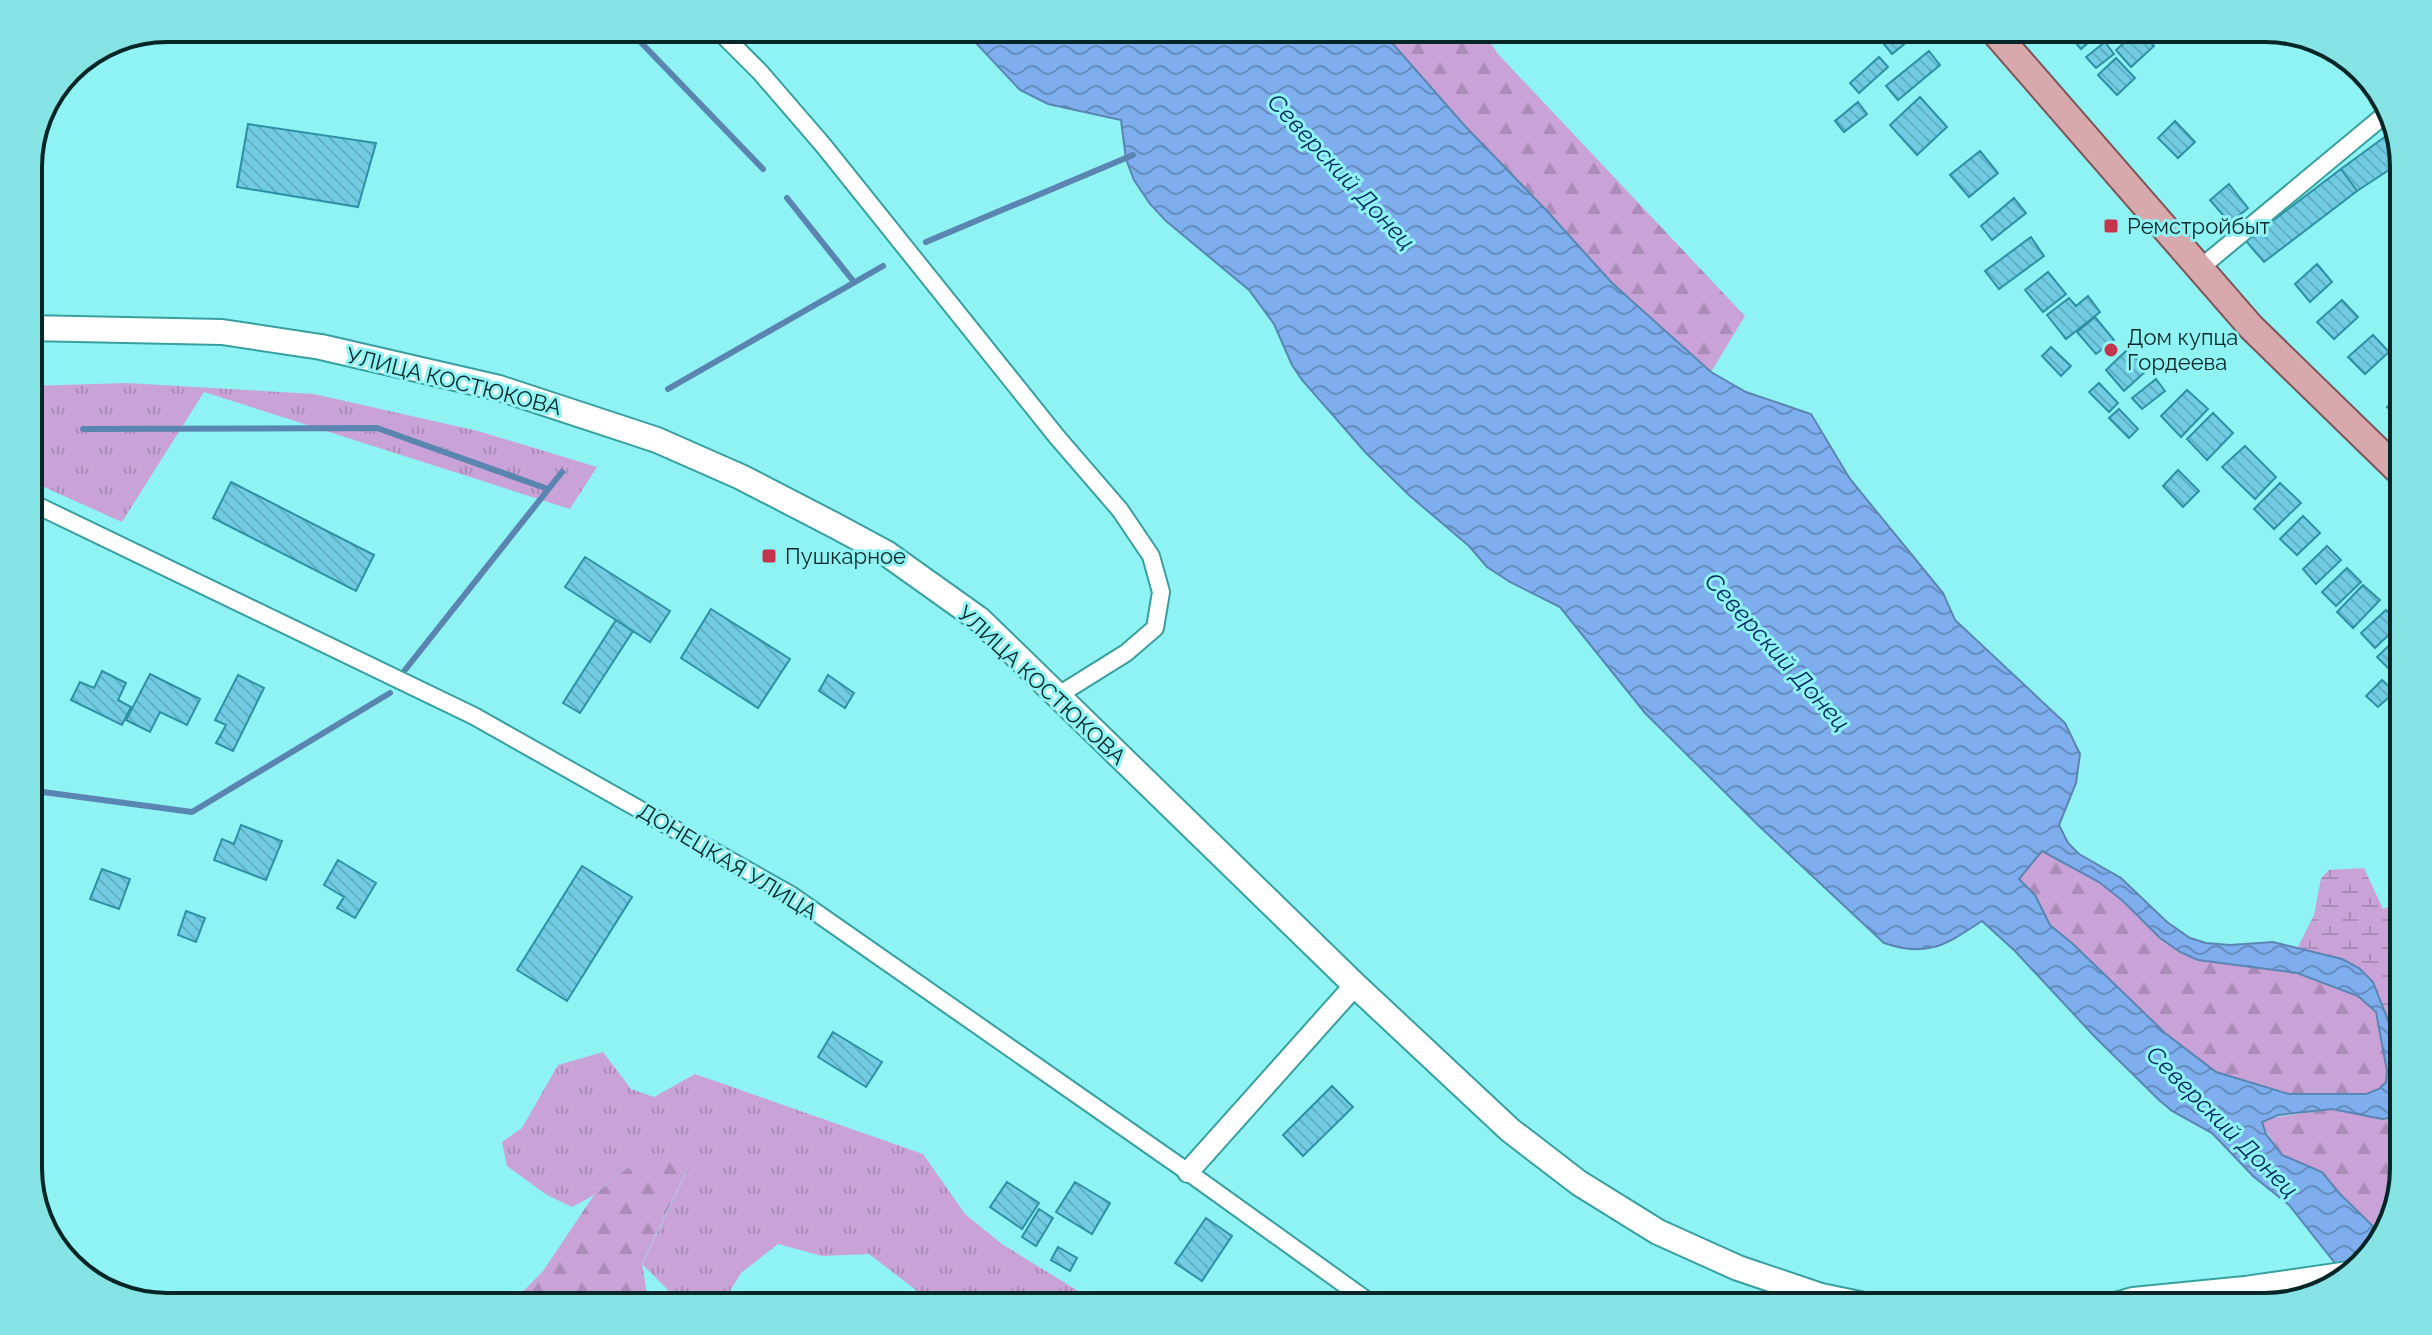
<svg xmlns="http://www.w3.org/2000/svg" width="2432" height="1335" font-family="Raleway,sans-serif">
<defs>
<pattern id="grass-tufts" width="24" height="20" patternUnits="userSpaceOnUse" patternTransform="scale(2)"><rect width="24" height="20" fill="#c9a3d8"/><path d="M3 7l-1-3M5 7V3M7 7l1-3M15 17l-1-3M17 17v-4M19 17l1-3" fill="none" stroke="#ab8cb9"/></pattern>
<pattern id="forest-firs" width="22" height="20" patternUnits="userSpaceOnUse" patternTransform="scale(2)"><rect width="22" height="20" fill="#c9a3d8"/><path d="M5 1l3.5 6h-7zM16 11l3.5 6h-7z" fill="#ab8cb9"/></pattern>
<pattern id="wetland-marsh" width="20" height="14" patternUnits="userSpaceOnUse" patternTransform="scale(2)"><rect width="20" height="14" fill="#c9a3d8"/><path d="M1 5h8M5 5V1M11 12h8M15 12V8" fill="none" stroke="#ab8cb9"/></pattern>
<pattern id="water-waves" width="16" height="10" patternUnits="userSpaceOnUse" patternTransform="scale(2)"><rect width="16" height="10" fill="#7eaeed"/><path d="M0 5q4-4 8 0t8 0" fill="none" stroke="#658dc0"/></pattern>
<pattern id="building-back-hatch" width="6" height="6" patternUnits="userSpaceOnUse" patternTransform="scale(2)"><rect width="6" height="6" fill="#71cce3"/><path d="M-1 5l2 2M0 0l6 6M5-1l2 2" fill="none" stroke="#60afc3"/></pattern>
</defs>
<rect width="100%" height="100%" fill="#90f3f3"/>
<path fill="url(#grass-tufts)" d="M127,383L314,394L478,431L597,467L570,509L204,392L122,522L28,480V386Z
M603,1052L631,1089L654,1097L695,1074L923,1154L965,1214L1002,1244L1104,1307H938L869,1254L822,1256L778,1244L741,1273L720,1307H685L642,1264L688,1169L631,1165L594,1195L572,1207L547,1195L507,1166L502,1142L522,1128L558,1065Z"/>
<path fill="url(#forest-firs)" d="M1379,28H1481L1498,54L1745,316L1711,372L1612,283L1546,210L1464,125Z
M2041,850L2099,882L2198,960L2297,973L2358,996L2375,1011L2387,1071L2386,1082L2379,1089L2366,1094H2289L2216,1072L2165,1033L2073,944L2050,925L2019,879Z
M2332,1109L2381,1119L2404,1116V1168L2388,1229L2375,1228L2340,1194L2322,1172L2282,1155L2262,1125L2265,1119Z
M676,1148L688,1168L642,1263L649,1307H508L543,1271L594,1195L631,1165Z"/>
<path fill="url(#wetland-marsh)" d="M2364,868L2383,909L2404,899V1068L2381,999L2343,959L2297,949L2314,915L2321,878L2329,870Z"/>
<path fill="url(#water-waves)" stroke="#5a85b1" stroke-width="2" fill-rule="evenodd" d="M962,28H1379L1464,125L1546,210L1612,283L1711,372L1746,392L1811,414L1850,479L1943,593L1955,620L2065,723L2080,754L2076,783L2059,825L2068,843L2079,854L2121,878L2167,922L2190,938L2206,943L2230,945L2273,942L2342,959L2359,968L2373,982L2398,1046L2404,1068V1116L2382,1119L2332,1109L2278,1115L2262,1122L2266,1134L2282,1155L2322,1172L2340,1194L2385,1238L2346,1277L2289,1205L2253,1176L2212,1133L2172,1111L2159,1100L2095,1037L2015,951L1982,921C1945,945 1928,958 1884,943L1759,826L1645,713L1560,607L1510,582L1487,567L1469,546L1410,496L1366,453L1302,380L1292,365L1274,324L1249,290L1166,221L1150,204L1134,180L1126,159L1121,120L1048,104L1020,90ZM2042,851L2099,882L2123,901L2160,938L2180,952L2198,960L2297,973L2358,996L2376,1012L2387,1071L2386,1082L2379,1089L2366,1094H2289L2216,1072L2165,1033L2073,944L2050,925L2035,895L2019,879Z"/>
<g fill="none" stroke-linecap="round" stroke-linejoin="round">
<path stroke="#5a85b1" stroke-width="6" d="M627,28L763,169
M787,198L854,282
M926,242L1133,155
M668,389L883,266
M83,429L377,428L548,489
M405,670L562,472
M28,790L192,812L390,693"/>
</g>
<path fill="url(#building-back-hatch)" stroke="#2e90a5" stroke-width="2" d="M1871,28H1906L1913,37L1892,54Z
M2073,28H2102L2104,29L2081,49L2067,33Z
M2139,30L2154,46L2131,67L2116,50Z
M2105,42L2114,54L2096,68L2086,57Z
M1929,51L1940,65L1898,100L1886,86Z
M1879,57L1888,67L1859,93L1850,83Z
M2116,58L2135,78L2117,95L2098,75Z
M1920,97L1947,127L1917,155L1890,125Z
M1858,102L1867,114L1844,132L1835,121Z
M2175,121L2195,142L2178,158L2158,138Z
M248,124L376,143L358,207L237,187Z
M2394,130L2404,160L2357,191L2341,169Z
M1980,151L1998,173L1969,197L1950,175Z
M2341,169L2357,191L2264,262L2246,241Z
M2229,184L2248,208L2230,223L2210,200Z
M2014,198L2026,213L1992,240L1981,226Z
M2031,237L2044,256L1999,289L1985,271Z
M2317,264L2332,282L2310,302L2295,284Z
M2048,272L2066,294L2043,312L2025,290Z
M2088,296L2100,312L2066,339L2047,315L2069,298L2076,306Z
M2342,300L2358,317L2334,339L2317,322Z
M2095,317L2114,340L2096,354L2077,332Z
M2373,335L2389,352L2365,374L2348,357Z
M2051,347L2071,366L2061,376L2042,356Z
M2128,349L2147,370L2124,391L2106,370Z
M2156,379L2165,391L2142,409L2132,398Z
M2099,383L2118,403L2109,412L2089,392Z
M2187,390L2208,409L2181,437L2161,416Z
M2404,391V416L2400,420L2387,407Z
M2119,409L2138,429L2129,438L2109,418Z
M2213,413L2233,433L2207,460L2187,439Z
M2245,446L2276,477L2255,499L2222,467Z
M2178,470L2199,491L2183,507L2163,486Z
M231,482L374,555L356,591L213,518Z
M2280,483L2301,503L2274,529L2254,509Z
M2303,516L2320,533L2297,555L2280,539Z
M2327,546L2341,560L2316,584L2303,569Z
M585,557L670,611L650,642L565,587Z
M2347,568L2361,582L2336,606L2322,592Z
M2363,585L2380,600L2353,628L2337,612Z
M711,609L790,659L758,708L681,658Z
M2386,610L2400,624L2375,648L2361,633Z
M616,620L633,631L580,713L563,703Z
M2404,631V667L2395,675L2377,657Z
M102,671L126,683L118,700L131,707L122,725L71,700L80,682L94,688Z
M150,674L200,699L187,725L160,712L150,732L126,720Z
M238,675L264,688L233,751L216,743L226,725L215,720Z
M828,675L854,693L845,708L819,691Z
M2382,680L2395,692L2378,707L2366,696Z
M241,825L282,841L266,880L214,860L222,839L234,844Z
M338,860L376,883L355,918L337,908L344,897L324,885Z
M582,866L632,897L567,1001L517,970Z
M102,869L130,879L119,909L90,899Z
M186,911L205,918L196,942L178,935Z
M833,1032L882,1062L866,1087L818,1057Z
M1332,1086L1353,1107L1303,1156L1283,1135Z
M1007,1182L1039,1203L1022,1229L990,1207Z
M1075,1182L1110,1203L1092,1234L1056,1212Z
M1039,1209L1053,1218L1036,1246L1022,1237Z
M1206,1218L1232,1236L1202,1281L1175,1263Z
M1058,1247L1077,1258L1070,1271L1051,1260Z"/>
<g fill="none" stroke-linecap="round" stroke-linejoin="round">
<g stroke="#379fa0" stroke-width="20">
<path id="minor" d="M716,28L760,72L823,145L1057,437L1120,510L1151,556L1161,592L1155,628L1126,653L1057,696
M2007,47L2025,28
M2199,269L2388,112
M28,501L474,716L791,895L1188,1172L1376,1307"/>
</g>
<g stroke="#379fa0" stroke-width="24">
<path id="tertiary" d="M1188,1172L1355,985"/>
</g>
<g stroke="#379fa0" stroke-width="28">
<path id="secondary" d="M28,328L222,332L321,347L499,388L657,440L741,477L832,524L886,553L980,620L1355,985L1510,1130L1579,1183L1658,1232L1738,1268L1821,1296L1874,1307
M2109,1307L2133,1300L2245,1289L2349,1274"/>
</g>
<g stroke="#7d5559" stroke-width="30">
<path id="primary" d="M1991,28L2251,327L2404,476"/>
</g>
<use href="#minor" stroke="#fff" stroke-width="16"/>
<use href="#tertiary" stroke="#fff" stroke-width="20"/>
<use href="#secondary" stroke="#fff" stroke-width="24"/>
<use href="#primary" stroke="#d7a9ac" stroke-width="26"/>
</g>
<g fill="#c5344d" stroke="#90f3f3" stroke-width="3">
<rect x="2103" y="218" width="16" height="16" rx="4"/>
<circle cx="2111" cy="350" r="8"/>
<rect x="761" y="548" width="16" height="16" rx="4"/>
</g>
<g text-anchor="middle" stroke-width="6" stroke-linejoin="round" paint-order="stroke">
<g font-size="22" fill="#052626" stroke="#90f3f3" text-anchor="start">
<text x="2127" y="234">Ремстройбыт</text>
<text x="2127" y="345">Дом купца<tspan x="2127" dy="25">Гордеева</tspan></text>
<text x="785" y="564">Пушкарное</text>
</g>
<g font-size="22" fill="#052626" stroke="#90f3f3">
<text transform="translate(454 381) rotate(14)" y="8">УЛИЦА КОСТЮКОВА</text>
<text transform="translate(1042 685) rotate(43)" y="8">УЛИЦА КОСТЮКОВА</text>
<text transform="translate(728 861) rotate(31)" y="8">ДОНЕЦКАЯ УЛИЦА</text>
</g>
<g font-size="24" font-style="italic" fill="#002d64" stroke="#90f3f3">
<text transform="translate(1341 172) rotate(47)" y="8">Северский Донец</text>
<text transform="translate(1777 652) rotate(48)" y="8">Северский Донец</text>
<text transform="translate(2222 1122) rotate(45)" y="8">Северский Донец</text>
</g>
</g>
<path d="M0 0H2432V1335H0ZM167 42H2265A125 125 0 0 1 2390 167V1168A125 125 0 0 1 2265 1293H167A125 125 0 0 1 42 1168V167A125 125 0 0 1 167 42Z" fill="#85e3e3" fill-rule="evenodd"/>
<path fill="none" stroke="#052626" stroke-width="4" d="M167 42H2265A125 125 0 0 1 2390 167V1168A125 125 0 0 1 2265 1293H167A125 125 0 0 1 42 1168V167A125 125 0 0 1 167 42Z"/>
</svg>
